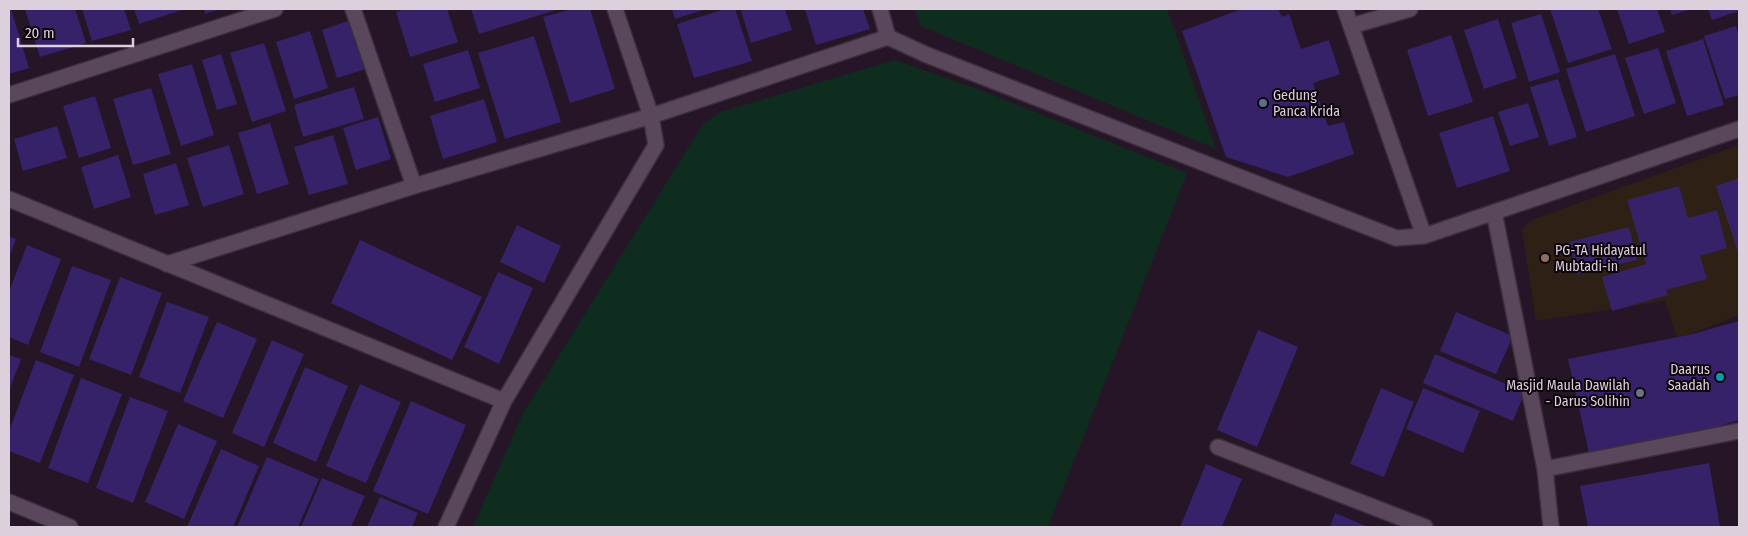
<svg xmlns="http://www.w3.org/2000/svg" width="1748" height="536" font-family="'Fira Sans Condensed',sans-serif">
<rect width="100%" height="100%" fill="#261527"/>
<path fill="#2e2014" d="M1739,145V315L1688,335L1677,337L1665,301L1536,321L1522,229L1532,220Z"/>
<path fill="#0e2d1f" d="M915,9H1167L1216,149L921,26Z
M895,60L978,89L1187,173L1048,527H473L522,415L703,124L720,112Z"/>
<path fill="#352268" d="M9,9H11L29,68L9,74Z
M25,9H75L86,43L40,57Z
M82,9H124L131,30L92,41Z
M134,9H185L139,24Z
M204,9H220L205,14Z
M405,9H447L458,42L410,57L396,12Z
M471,9H559L479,34Z
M572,9H590L615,89L570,103L543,17Z
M672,9H706L675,19Z
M725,9H735L752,61L694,78L677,24Z
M748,9H785L792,30L751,43L741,11Z
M805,9H863L870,29L816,45Z
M1242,9H1278L1282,17L1289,14L1301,49L1329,40L1340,74L1313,83L1328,126L1344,122L1354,154L1288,177L1226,157L1182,31Z
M1550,9H1598L1612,49L1568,63Z
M1617,9H1657L1665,32L1629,44Z
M1670,9H1692L1672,15Z
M1708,9H1739V11L1712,20Z
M1541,14L1560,72L1529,82L1511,23Z
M1498,19L1517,78L1484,89L1464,30Z
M351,20L366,69L337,78L322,30Z
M1736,26L1739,36V95L1725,99L1704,36Z
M310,31L328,88L294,99L276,42Z
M1451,35L1473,102L1428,116L1407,50Z
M534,36L561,122L505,139L478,53Z
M1703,39L1724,105L1687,116L1666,51Z
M264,43L286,111L252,122L230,53Z
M1658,48L1676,103L1644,114L1625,58Z
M468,50L480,88L435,102L423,64Z
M221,54L237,104L217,110L202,60Z
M1615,54L1635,116L1586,132L1566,69Z
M192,64L214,135L181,146L158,74Z
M1558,79L1577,137L1549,146L1530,87Z
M354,87L364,119L303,137L294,105Z
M151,88L171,154L133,165L113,99Z
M95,96L111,148L79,158L63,106Z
M484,99L497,142L443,159L430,116Z
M1528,103L1539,137L1510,146L1498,112Z
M1493,116L1510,171L1457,188L1439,133Z
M378,117L391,159L356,170L343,128Z
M270,123L289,184L257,194L238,133Z
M57,126L67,158L23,171L14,139Z
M333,135L348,184L309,195L294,147Z
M229,145L244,194L203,207L187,158Z
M118,155L131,197L94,209L81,167Z
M176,163L189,205L155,215L143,174Z
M1739,178V255L1716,186Z
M1679,186L1688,218L1717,210L1727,248L1700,256L1707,279L1666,290L1668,295L1612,311L1602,277L1646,264L1627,200Z
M517,225L561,246L544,283L500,262Z
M1629,227L1637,260L1577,274L1569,242Z
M9,236L16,239L9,257Z
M360,240L482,297L452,360L331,303Z
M27,245L61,259L28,345L9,337V292Z
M72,266L111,280L79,367L40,352Z
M498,272L533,288L499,364L464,347Z
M120,277L162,293L131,375L89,359Z
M167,302L209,317L180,393L139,377Z
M1456,312L1513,336L1496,374L1440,351Z
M1739,321V420L1712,428L1589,453L1568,359L1693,334Z
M217,322L257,339L223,418L183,401Z
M1258,330L1298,347L1257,447L1217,430Z
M272,340L304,354L264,447L232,433Z
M1435,354L1525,392L1513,421L1423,383Z
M9,355L21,359L9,391Z
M36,360L74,375L40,463L9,451V431Z
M305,367L348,386L316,462L273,443Z
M81,378L122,394L88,483L48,468Z
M360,384L401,402L366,483L326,466Z
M1381,388L1414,402L1384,477L1350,464Z
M1423,388L1480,411L1463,453L1406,429Z
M130,397L168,411L133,503L96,488Z
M411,401L466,425L428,514L373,491Z
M178,424L217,441L184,519L145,502Z
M221,449L259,466L233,527H187Z
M267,457L319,479L298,527H237Z
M1709,463L1720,527H1588L1580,486Z
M1206,464L1242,479L1222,527H1180Z
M322,478L365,496L351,527H301Z
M380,497L418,513L412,527H367Z
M1335,513L1368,527H1330Z"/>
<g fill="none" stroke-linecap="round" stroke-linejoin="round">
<g stroke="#3b2f3d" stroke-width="18">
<path id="lane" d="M1545,469L1739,431"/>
</g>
<g stroke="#3b2f3d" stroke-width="18">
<path id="street" d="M353,9L414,186
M1345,9L1424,236
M1351,26L1410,9
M888,37L927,55L1396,238L1424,236L1739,129
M9,95L275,9
M9,199L504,401
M1494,212L1545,469L1551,527
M167,264L414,186L651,116L888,37L880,9
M1218,447L1425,527
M9,502L70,527
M446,527L504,401L656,145L651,116L615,9"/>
</g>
<use href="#lane" stroke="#5b475c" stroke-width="15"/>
<use href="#street" stroke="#5b475c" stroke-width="15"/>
</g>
<circle fill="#5c6f8a" stroke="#0b050b" stroke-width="2" cx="1263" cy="103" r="5"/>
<circle fill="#8d6e63" stroke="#0b050b" stroke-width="2" cx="1545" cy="258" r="5"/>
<circle fill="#0f9aa8" stroke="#0b050b" stroke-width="2" cx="1720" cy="377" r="5"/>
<circle fill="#6b7280" stroke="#0b050b" stroke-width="2" cx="1640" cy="393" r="5"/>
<g text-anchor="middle" stroke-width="4" stroke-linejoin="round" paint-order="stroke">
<g font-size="14" fill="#dcd0dd" stroke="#0b050b" text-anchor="start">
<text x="1273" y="100">Gedung<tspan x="1273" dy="16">Panca Krida</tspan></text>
<text x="1555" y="255">PG-TA Hidayatul<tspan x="1555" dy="16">Mubtadi-in</tspan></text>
<text x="1710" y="374" text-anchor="end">Daarus<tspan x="1710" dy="16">Saadah</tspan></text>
<text x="1630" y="390" text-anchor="end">Masjid Maula Dawilah<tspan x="1630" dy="16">- Darus Solihin</tspan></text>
</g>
</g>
<rect width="1748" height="536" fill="none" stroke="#dcd0dd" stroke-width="20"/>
<path d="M18 38v8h115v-8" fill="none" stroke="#dcd0dd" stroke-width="2.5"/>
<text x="25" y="38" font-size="15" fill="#dcd0dd" stroke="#0b050b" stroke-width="4" paint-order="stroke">20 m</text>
</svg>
